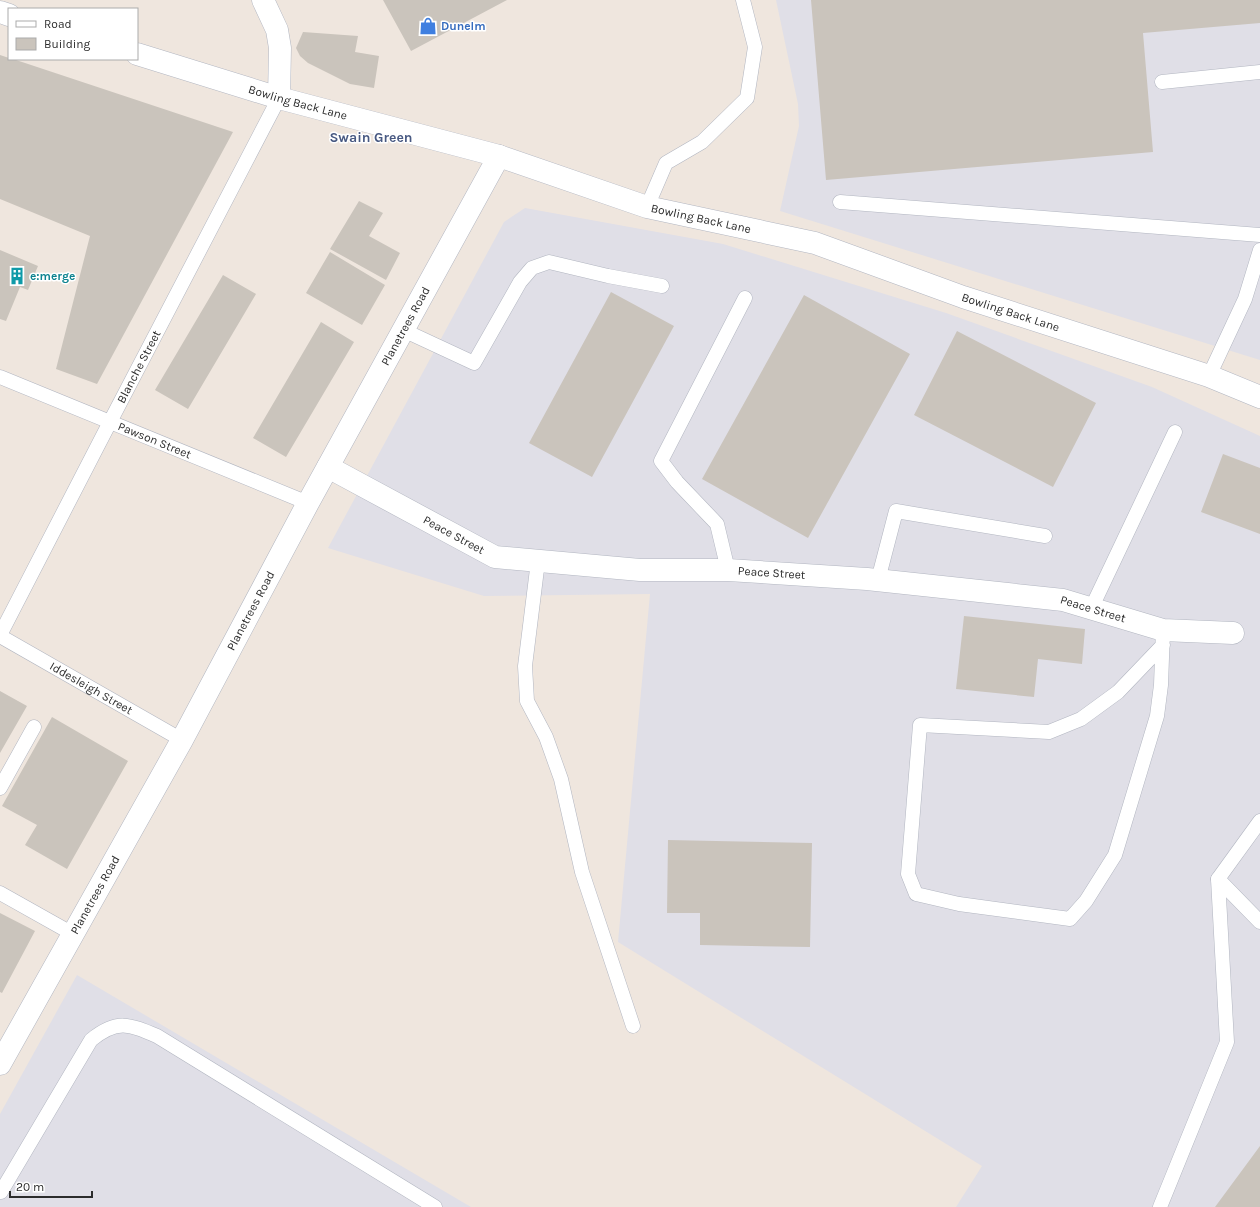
<svg xmlns="http://www.w3.org/2000/svg" width="1260" height="1207" font-family="Karla,sans-serif">
<rect width="100%" height="100%" fill="#efe6de"/>
<path fill="#e0dfe7" d="M776,0H1260V360L780,211L799,126L798,104Z
M525,208L723,244L946,313L1152,387L1260,436V1207H956L982,1166L618,942L650,594L484,596L328,548L504,222Z
M77,975L471,1207H0V1114Z"/>
<path fill="#cac4bc" d="M383,0H507L411,51Z
M811,0H1260V23L1143,33L1153,152L826,180Z
M303,32L358,36L355,52L379,56L374,88L350,84L308,63L300,56L296,48Z
M0,55L9,58V59H13L233,132L97,384L56,369L90,236L0,199Z
M359,201L383,213L369,236L400,253L386,280L330,249Z
M0,250L38,266L28,290L20,287L6,321L0,319Z
M330,252L385,285L362,325L306,293Z
M223,275L256,294L188,409L155,390Z
M611,292L674,326L592,477L529,443Z
M804,295L910,354L808,538L702,479Z
M321,322L354,342L286,457L253,438Z
M957,331L1096,403L1053,487L914,415Z
M1223,454L1260,468V534L1201,512Z
M964,616L1085,629L1082,664L1038,659L1034,697L956,689Z
M0,691L27,706L0,753Z
M52,717L128,761L67,869L25,845L37,825L2,806Z
M668,840L812,843L810,947L700,945V913H667Z
M0,913L35,931L2,993L0,992Z
M1260,1146V1207H1215Z"/>
<g fill="none" stroke-linecap="round" stroke-linejoin="round">
<g stroke="#b2b6c1" stroke-width="15">
<g id="service">
<path d="M1162,82L1260,72"/>
<path d="M840,202L1260,235"/>
<path d="M647,207L666,163L702,142L747,98L755,47L743,0"/>
<path d="M403,330L474,363L520,282L532,268L549,262L608,276L662,286"/>
<path d="M1209,376L1245,299L1260,250"/>
<path id="s1" d="M0,377L308,503"/>
<path d="M538,561L525,666L527,701L546,737L561,779L582,872L633,1026"/>
<path d="M728,570L717,524L677,482L661,461L745,298"/>
<path d="M878,580L896,511L1045,536"/>
<path d="M1091,609L1175,432"/>
<path id="s2" d="M0,635L110,422L279,98"/>
<path id="s3" d="M0,636L182,740"/>
<path d="M1163,645L1118,692L1081,719L1049,732L920,725L908,874L916,894L959,904L1070,919L1086,901L1115,855L1157,716L1161,685L1163,630"/>
<path d="M0,788L34,727"/>
<path d="M1218,879L1260,922"/>
<path d="M0,893L73,934"/>
<path d="M0,1192H1L91,1040C117,1019 129,1024 157,1036L435,1207"/>
<path d="M1160,1207L1227,1042L1218,879L1260,821"/>
</g>
</g>
<g stroke="#b2b6c1" stroke-width="23">
<g id="minor">
<path d="M263,0L277,30L280,48L279,98"/>
<path d="M0,12L9,15"/>
<path id="s4" d="M137,54L279,98L499,156L647,207L815,243L963,297L1209,376L1260,397"/>
<path id="s5" d="M328,467L495,557L640,570H728L867,579L1063,600L1163,630L1233,633"/>
<path id="s6" d="M0,1064L182,740L308,503L499,156"/>
</g>
</g>
<use href="#service" stroke="#fff" stroke-width="14"/>
<use href="#minor" stroke="#fff" stroke-width="22"/>
</g>
<defs>
<g id="shop-bare" transform="scale(1.38)"><path d="M-5-2.5h2.3a2.7 3.5 0 0 1 5.4 0H5L5.5 6h-11ZM-1.5-2.5h3a1.5 2.3 0 0 0-3 0Z" fill="#3f7fe0" stroke="#fff" stroke-width="2.5" paint-order="stroke"/></g>
<g id="building-bare" transform="scale(1.38)"><path d="M-4-6H4V6H1V3H-1V6H-4ZM-2.5-4.3h1.7v1.8h-1.7ZM.8-4.3h1.7v1.8H.8ZM-2.5-1h1.7V.8h-1.7ZM.8-1h1.7V.8H.8Z" fill="#0f9aa8" stroke="#fff" stroke-width="2.5" paint-order="stroke"/></g>
</defs>
<g fill-rule="evenodd">
<use href="#shop-bare" x="428" y="26"/>
<use href="#building-bare" x="17" y="276"/>
</g>
<g text-anchor="middle" stroke-width="3" stroke-linejoin="round" paint-order="stroke">
<g font-size="12" font-weight="bold" fill="#366cbe" stroke="#fff" text-anchor="start">
<text x="441" y="30">Dunelm</text>
</g>
<g font-size="12" fill="#2c2c2c" stroke="#fff">
<text dy="4" stroke="none"><textPath href="#s4" startOffset="168">Bowling Back Lane</textPath></text>
<text dy="4" stroke="none"><textPath href="#s4" startOffset="588">Bowling Back Lane</textPath></text>
<text dy="4" stroke="none"><textPath href="#s4" startOffset="912">Bowling Back Lane</textPath></text>
<text dy="4" stroke="none"><textPath href="#s6" startOffset="842">Planetrees Road</textPath></text>
<text dy="4" stroke="none"><textPath href="#s2" startOffset="302">Blanche Street</textPath></text>
<text dy="4" stroke="none"><textPath href="#s1" startOffset="167">Pawson Street</textPath></text>
<text dy="4" stroke="none"><textPath href="#s5" startOffset="143">Peace Street</textPath></text>
<text dy="4" stroke="none"><textPath href="#s5" startOffset="467">Peace Street</textPath></text>
<text dy="4" stroke="none"><textPath href="#s5" startOffset="791">Peace Street</textPath></text>
<text dy="4" stroke="none"><textPath href="#s6" startOffset="518">Planetrees Road</textPath></text>
<text dy="4" stroke="none"><textPath href="#s3" startOffset="105">Iddesleigh Street</textPath></text>
<text dy="4" stroke="none"><textPath href="#s6" startOffset="194">Planetrees Road</textPath></text>
</g>
<g font-size="12" font-weight="bold" fill="#0d838f" stroke="#fff" text-anchor="start">
<text x="30" y="280">e:merge</text>
</g>
<g font-size="14" font-weight="bold" fill="#485982" stroke="#fff">
<text x="371" y="142">Swain Green</text>
</g>
</g>
<rect x="8" y="8" width="130" height="52" fill="#ffffff" stroke="#ababab"/>
<rect x="16" y="21" width="20" height="6" fill="#ffffff" stroke="#ababab"/>
<text x="44" y="28" font-size="12" fill="#2c2c2c">Road</text>
<rect x="16" y="38" width="20" height="12" fill="#cac4bc" stroke="#ababab"/>
<text x="44" y="48" font-size="12" fill="#2c2c2c">Building</text>
<path d="M10 1191v6h82v-6" fill="none" stroke="#2c2c2c" stroke-width="2"/>
<text x="16" y="1191" font-size="12" fill="#2c2c2c" stroke="#ffffff" stroke-width="3" paint-order="stroke">20 m</text>
</svg>
